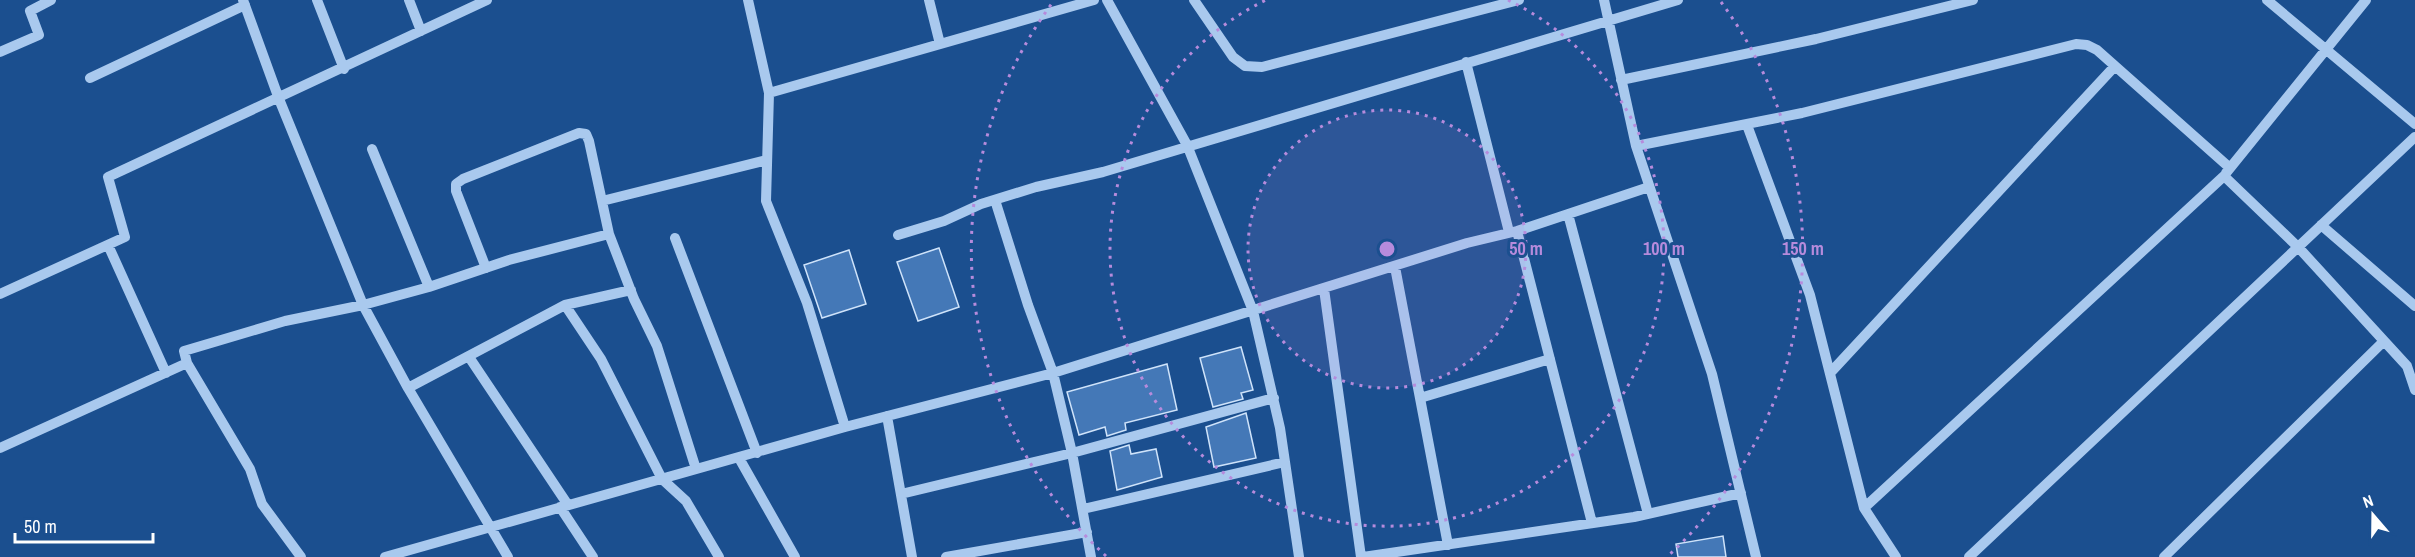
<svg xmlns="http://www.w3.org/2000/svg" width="2415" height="557" font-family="'Archivo Narrow',sans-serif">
<rect width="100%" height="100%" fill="#1b4f8f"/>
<path fill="#4478b7" stroke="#cfe3fa" stroke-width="1.5" d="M939,248L959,307L918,321L897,262Z
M849,250L866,304L822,318L804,265Z
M1241,347L1253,390L1241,393L1243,399L1213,407L1200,358Z
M1167,364L1177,410L1125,423L1126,430L1107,436L1105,427L1079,435L1067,392Z
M1246,413L1256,458L1214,467L1206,427Z
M1129,445L1131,454L1156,449L1162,477L1117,490L1110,451Z
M1723,536L1726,557H1678L1676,544Z"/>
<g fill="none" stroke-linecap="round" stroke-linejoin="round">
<path stroke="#a9c9ee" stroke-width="10" d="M243,0L279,99L363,305L408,388L508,557
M317,0L344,69
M409,0L421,31
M748,0L769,93L766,201L807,303L845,427
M929,0L940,44
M1107,0L1187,145L1253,311L1280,428L1299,557
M1194,0L1233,57L1245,66L1262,67L1519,0
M1604,0L1636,146L1712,374L1756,557
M2267,0L2415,124
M0,52L39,35L30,11L51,0
M1466,62L1509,232
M90,78L245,5
M1621,80L1816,39L1973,0
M769,93L1094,0
M1747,125L1810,295L1864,508
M1636,146L1802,113L2076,44L2087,45L2097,50L2230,168
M372,149L429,287
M2226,173L2366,0
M995,200L1028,305L1053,373L1072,453L1091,557
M602,201L767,160
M1568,214L1648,514
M2321,225L2415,306
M1517,231L1592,523
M898,235L944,221L981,204L1036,187L1103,172L1678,0
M675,238L757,453
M108,245L166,373
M1395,267L1448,545
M486,268L456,191V184L463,179L579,133L586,134L589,141L609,234L634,299L657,346L696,469
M1324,289L1361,557
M0,294L125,237L108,177L487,0
M565,305L601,359L662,479L686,501L719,557
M469,357L568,505
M187,363L250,469L262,504L301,557
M1831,372L2115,66
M408,388L565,305L631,290
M1420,398L1550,359
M887,416L912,557
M0,448L187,363L184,351L285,321L363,305L429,287L509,260L609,234
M739,458L795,557
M901,494L1072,453L1274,398
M560,507L593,557
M1083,509L1285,462
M385,557L845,427L1053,373L1467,243L1517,231L1649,187
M946,557L1087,532
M1363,557L1634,517L1741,493
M1896,557L1864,508L2224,176L2298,247L2407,366L2415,390
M1969,557L2415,137
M2164,557L2384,341"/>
</g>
<circle cx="1387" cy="249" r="139" fill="#b68bdc" fill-opacity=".12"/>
<g fill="none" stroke="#b68bdc" stroke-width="3" stroke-dasharray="3 6">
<circle cx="1387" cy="249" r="139"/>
<path d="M1508 0A277 277 0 1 1 1266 0"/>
<path d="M1106 556A416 416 0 0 1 1053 2M1721 2A416 416 0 0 1 1668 556"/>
</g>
<circle cx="1387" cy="249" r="9" fill="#b68bdc" stroke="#1b4f8f" stroke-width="3"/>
<g font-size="18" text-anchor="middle" font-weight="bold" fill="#b68bdc" stroke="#1b4f8f" stroke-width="6" stroke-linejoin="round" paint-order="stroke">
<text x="1526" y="255">50 m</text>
<text x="1664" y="255">100 m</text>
<text x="1803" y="255">150 m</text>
</g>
<g transform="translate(2373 515) rotate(340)" stroke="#1b4f8f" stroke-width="4.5" paint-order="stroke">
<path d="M0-4.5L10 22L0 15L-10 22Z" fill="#ffffff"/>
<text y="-9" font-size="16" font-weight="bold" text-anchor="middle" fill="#ffffff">N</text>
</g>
<path d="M15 533v9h138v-9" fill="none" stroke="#ffffff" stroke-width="3"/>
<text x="24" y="533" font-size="18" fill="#ffffff" stroke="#1b4f8f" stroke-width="4.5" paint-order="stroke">50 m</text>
</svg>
